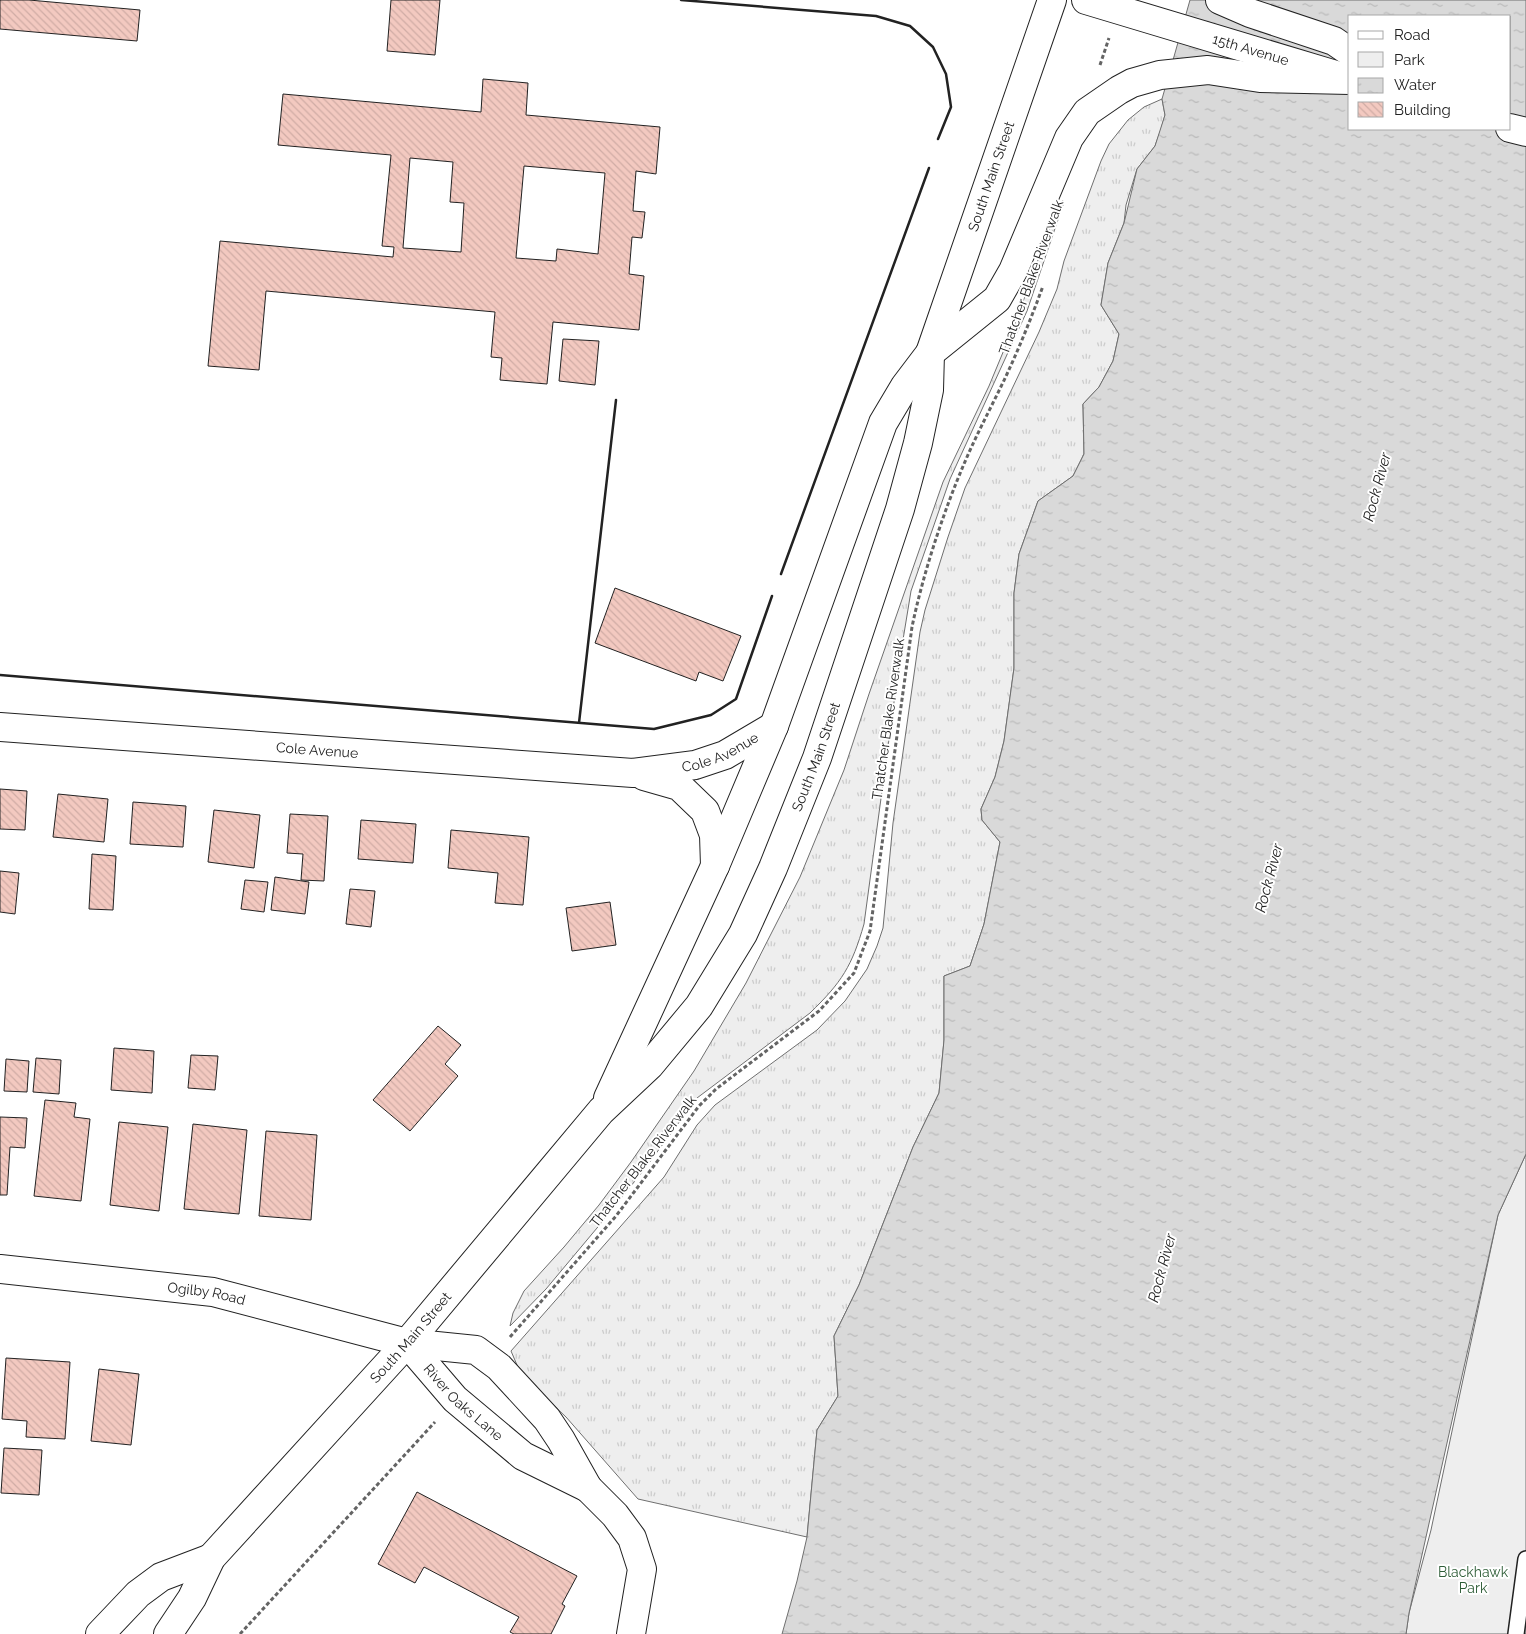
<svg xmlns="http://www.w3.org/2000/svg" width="1526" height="1634" font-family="Raleway,sans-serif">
<defs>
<pattern id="grass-tufts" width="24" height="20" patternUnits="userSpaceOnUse" patternTransform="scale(1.25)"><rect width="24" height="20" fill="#eee"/><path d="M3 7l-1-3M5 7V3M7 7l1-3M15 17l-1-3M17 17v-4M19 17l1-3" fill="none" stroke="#ccc"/></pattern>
<pattern id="water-ripples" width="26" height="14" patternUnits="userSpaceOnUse" patternTransform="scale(1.25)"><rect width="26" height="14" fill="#d9d9d9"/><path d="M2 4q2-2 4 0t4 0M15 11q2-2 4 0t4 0" fill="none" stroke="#bababa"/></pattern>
<pattern id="building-back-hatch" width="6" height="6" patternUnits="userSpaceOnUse" patternTransform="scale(1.25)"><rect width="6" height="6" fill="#f3c9c0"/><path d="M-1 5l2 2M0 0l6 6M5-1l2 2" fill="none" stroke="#d0aca5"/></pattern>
</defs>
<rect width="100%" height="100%" fill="#fff"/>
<path fill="url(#grass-tufts)" stroke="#6f6f6f" d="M1162,99L1165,115L1161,129L1155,146L1137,169L1126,205L1124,223L1108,263L1101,305L1119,334L1113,361L1099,387L1083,404L1084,454L1073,476L1038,501L1019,554L1014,593V668L1004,741L995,777L981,809L982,820L1000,842L984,924L970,966L944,976V1040L939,1093L913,1147L859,1285L834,1336L838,1396L817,1430L807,1537L638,1499L566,1417L525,1378L517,1365L511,1351L664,1177L697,1125L715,1105L817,1030L845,1001L867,969L877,946L883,928L893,823L920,632L925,610L948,537L965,488L1039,332L1057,289L1064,261L1101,161L1109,144L1128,120L1144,107Z
M1063,200L1064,202L1027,311L950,479L911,591L900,658L864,924C852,966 842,982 810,1013L697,1098L643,1171L597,1228L546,1289L510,1326L513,1313L524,1291L564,1247L599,1205L631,1162L694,1071L746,983L800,877L844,770L869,694L943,482L989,386L1016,321L1055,213Z"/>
<path fill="#eee" stroke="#6f6f6f" d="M1526,1154V1634H1406L1409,1613L1431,1530L1498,1215Z"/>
<path fill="url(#water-ripples)" stroke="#6f6f6f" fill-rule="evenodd" d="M1190,0H1526V1154L1498,1215L1409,1613L1406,1634H782L797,1581L807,1537L817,1430L838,1396L834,1336L859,1285L913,1147L939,1093L944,1040V976L970,966L984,924L1000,842L982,820L981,809L995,777L1004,741L1014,668V593L1019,554L1038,501L1073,476L1084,454L1083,404L1099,387L1113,361L1119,334L1101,305L1108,263L1124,223L1137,169L1155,146L1165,115L1162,99ZM1350,16H1510V129H1350Z"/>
<path fill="url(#building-back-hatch)" stroke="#222" fill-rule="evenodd" d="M0,0H29L140,10L137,41L0,29Z
M391,0H440L435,55L387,51Z
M483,79L528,83L526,115L660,127L656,174L636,171L633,211L645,212L642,238L632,237L629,274L644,276L639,330L553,322L547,384L500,380L502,358L491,357L495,312L266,291L259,370L208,366L220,241L393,257L394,247L382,246L391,155L278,145L283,94L481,112ZM410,158L453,162L450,202L464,203L461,252L403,248ZM524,166L605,173L598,254L557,249L556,261L516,258Z
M563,339L599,341L595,385L559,381Z
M615,588L741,636L723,681L699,672L696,681L595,643Z
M0,789L27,791L25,830L0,829Z
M58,794L108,799L104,842L53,837Z
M133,802L186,806L183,847L130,844Z
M214,810L260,815L254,868L208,862Z
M290,814L328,816L324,881L301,880L303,854L287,853Z
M361,820L416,824L413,863L358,859Z
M451,830L529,837L523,905L495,903L498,873L448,868Z
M92,854L116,856L113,910L89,909Z
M0,871L19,873L15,914L0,912Z
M275,877L309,882L305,914L271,910Z
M245,880L268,882L264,912L241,909Z
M350,889L375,891L371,927L346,924Z
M610,902L616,945L572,951L566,908Z
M438,1026L461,1045L445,1064L458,1076L410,1131L373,1100Z
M114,1048L154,1051L152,1093L111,1090Z
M191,1055L218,1056L215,1090L188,1088Z
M36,1058L61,1060L59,1094L33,1092Z
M6,1059L29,1061L27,1092L4,1091Z
M45,1100L76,1103L74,1117L90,1119L81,1201L34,1196Z
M0,1117L27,1118L25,1148L10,1147L7,1195H0Z
M119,1122L168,1127L159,1211L110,1205Z
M193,1124L247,1130L239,1214L184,1209Z
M266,1131L317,1135L311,1220L259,1216Z
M6,1358L70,1362L65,1439L26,1437L27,1421L2,1419Z
M99,1369L139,1374L131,1445L91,1441Z
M4,1448L42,1450L39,1495L1,1493Z
M417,1492L577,1576L562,1604L565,1606L551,1634H514L510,1632L519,1617L424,1567L415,1583L378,1564Z"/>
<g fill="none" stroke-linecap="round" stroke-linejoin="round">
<g stroke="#222" stroke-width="18">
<path id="service" d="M1516,1634L1526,1559"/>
</g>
<g stroke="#222" stroke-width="30">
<g id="minor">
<path id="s1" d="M0,727L633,773L695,765L725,755L774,726"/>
<path d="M644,776L679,786L705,811L714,835L715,866"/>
<path d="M407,1343L476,1350L499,1367L547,1419L561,1440L588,1488L615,1515L632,1538L642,1569L631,1634"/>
<path id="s2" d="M407,1343L455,1399L523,1456L588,1488"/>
</g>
</g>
<g stroke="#222" stroke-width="30">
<g id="tertiary">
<path id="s3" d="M0,1269L213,1292L407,1343"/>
</g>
</g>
<g stroke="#222" stroke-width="30">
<g id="secondary">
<path id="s4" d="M1086,0L1339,76"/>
<path d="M1510,128L1526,132"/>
</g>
</g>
<g stroke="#222" stroke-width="30">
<g id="primary">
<path d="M1220,0L1250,13L1334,41L1350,52"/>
<path d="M608,1098L715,866L774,726L883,423L905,386L930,353L997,299L1013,271L1069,138L1087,112L1119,90L1132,83L1160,75L1208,70L1260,78L1350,80"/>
<path d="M100,1634L138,1594L161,1577L211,1558"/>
<path id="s5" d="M168,1634L192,1598L211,1558L407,1343L601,1111L650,1065L699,1006L743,934L773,868L817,758L900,509L918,443L929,390L930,353L1052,0"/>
</g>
</g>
<path stroke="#646464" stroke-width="3" stroke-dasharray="4 2.5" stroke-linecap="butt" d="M1100,65L1109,38
M510,1337L616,1216L699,1106L716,1089L819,1011L854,973L870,931L912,627C923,574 943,513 964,464C977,433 993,404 1007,374C1020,346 1032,316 1043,286
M240,1634L435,1422"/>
<use href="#service" stroke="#fff" stroke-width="15"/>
<use href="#minor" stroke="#fff" stroke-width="28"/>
<use href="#tertiary" stroke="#fff" stroke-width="28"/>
<use href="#secondary" stroke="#fff" stroke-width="28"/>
<use href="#primary" stroke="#fff" stroke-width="28"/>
<path stroke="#222" stroke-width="2.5" d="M681,0L876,16L910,26L933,47L946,74L951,107L938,139
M781,574L929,168
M0,675L654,729L711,715L736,699L772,596
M579,723L616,400"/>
</g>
<g text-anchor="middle" stroke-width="4" stroke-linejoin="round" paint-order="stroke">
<g font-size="14" fill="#222" stroke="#fff">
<text dy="5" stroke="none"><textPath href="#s4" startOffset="172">15th Avenue</textPath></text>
<text dy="5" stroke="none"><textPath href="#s5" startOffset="1709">South Main Street</textPath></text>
<text transform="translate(1031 277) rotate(-70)" y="5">Thatcher Blake Riverwalk</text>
<text transform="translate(888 719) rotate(-82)" y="5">Thatcher Blake Riverwalk</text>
<text dy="5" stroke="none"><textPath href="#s1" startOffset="318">Cole Avenue</textPath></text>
<text dy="5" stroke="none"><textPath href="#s1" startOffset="725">Cole Avenue</textPath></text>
<text dy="5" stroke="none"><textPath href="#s5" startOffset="1101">South Main Street</textPath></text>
<text transform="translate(643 1161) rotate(-52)" y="5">Thatcher Blake Riverwalk</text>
<text dy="5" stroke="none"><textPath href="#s3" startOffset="208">Ogilby Road</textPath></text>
<text dy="5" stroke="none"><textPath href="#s5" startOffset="385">South Main Street</textPath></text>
<text dy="5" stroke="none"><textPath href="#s2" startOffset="82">River Oaks Lane</textPath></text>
</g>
<g font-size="14" fill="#2f5e38" stroke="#fff">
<text x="1473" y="1577">Blackhawk<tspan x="1473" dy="16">Park</tspan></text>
</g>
<g font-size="15" font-style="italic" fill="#222" stroke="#fff">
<text transform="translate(1377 487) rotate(-75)" y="5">Rock River</text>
<text transform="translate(1269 878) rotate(-75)" y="5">Rock River</text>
<text transform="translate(1162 1268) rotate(-75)" y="5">Rock River</text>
</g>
</g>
<rect x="1348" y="15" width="162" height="115" fill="#ffffff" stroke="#a7a7a7"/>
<rect x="1358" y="31" width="25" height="8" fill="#ffffff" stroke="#a7a7a7"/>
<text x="1394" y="40" font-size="15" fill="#222222">Road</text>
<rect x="1358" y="52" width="25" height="15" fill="#eeeeee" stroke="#a7a7a7"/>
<text x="1394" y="65" font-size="15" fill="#222222">Park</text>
<rect x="1358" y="78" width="25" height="15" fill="url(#water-ripples)" stroke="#a7a7a7"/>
<text x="1394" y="90" font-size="15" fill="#222222">Water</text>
<rect x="1358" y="102" width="25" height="15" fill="url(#building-back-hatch)" stroke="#a7a7a7"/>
<text x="1394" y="115" font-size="15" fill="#222222">Building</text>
</svg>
